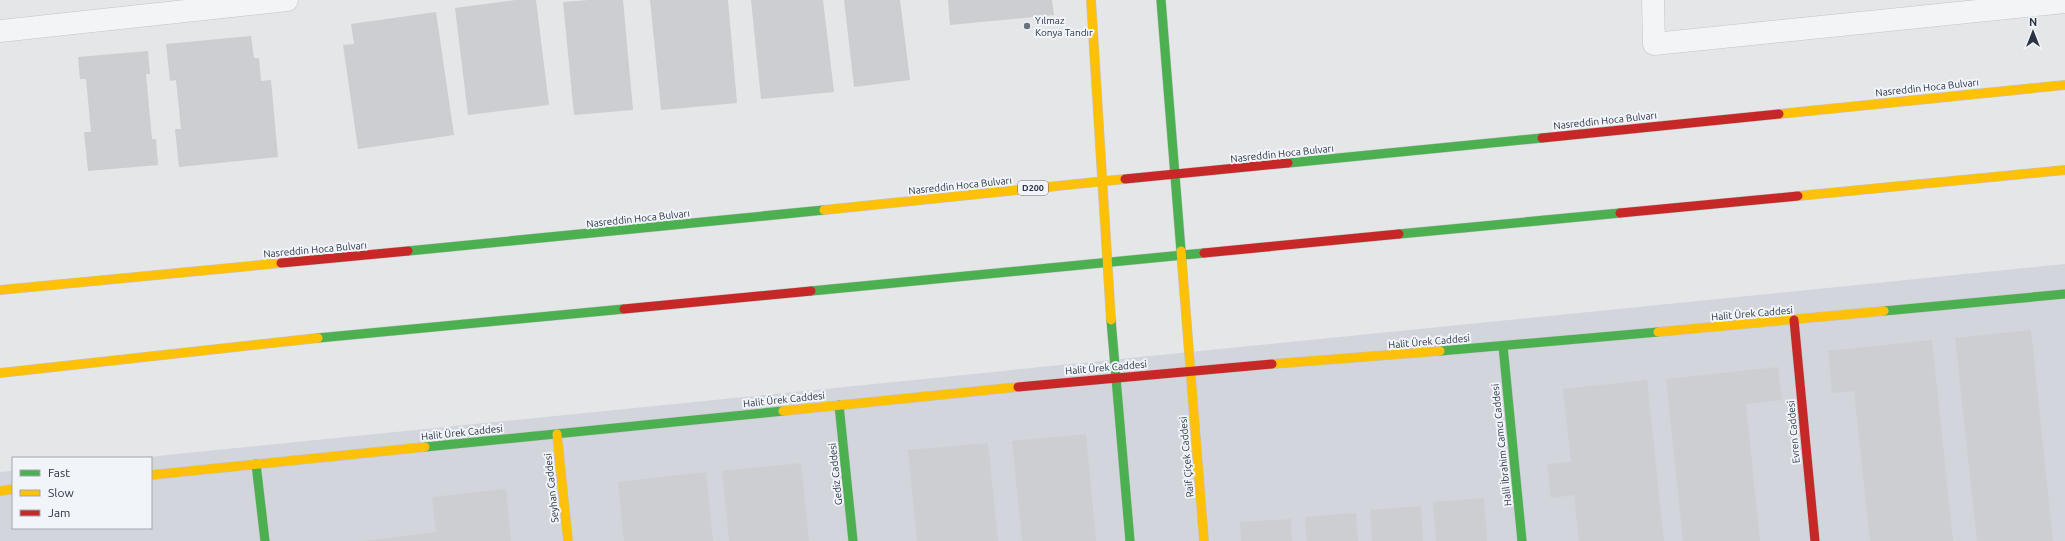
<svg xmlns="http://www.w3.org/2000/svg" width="2065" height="541" font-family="Ubuntu,sans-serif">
<rect width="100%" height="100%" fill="#e4e6e8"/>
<path fill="#d2d5db" d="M2065,264V541H0V472L13,471V528H151V458H138Z"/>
<path fill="#ccced1" d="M516,0H536L549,105L468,115L455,8Z
M589,0H623L633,110L574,115L563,2Z
M650,0H728L737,103L661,110Z
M751,0H823L834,92L761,99Z
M844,0H900L910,80L854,87Z
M948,0H1052L1054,15L950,25Z
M436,12L454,135L358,149L343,45L354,44L351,24Z
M251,36L254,58H259L261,81L271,80L278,157L179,167L175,129H181L176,80L170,81L166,44Z
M148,51L150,74H146L152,139H156L158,165L88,171L84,132H91L86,79H80L78,57Z
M2031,330L2053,541H1977L1955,338Z
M1932,340L1953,541H1870L1854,391L1832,393L1828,351Z
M1778,367L1782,400L1746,404L1760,541H1683L1666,379Z
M1647,380L1664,541H1579L1574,495L1551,498L1547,464L1571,462L1563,389Z
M1086,434L1096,541H1022L1012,441Z
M988,443L998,541H917L908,450Z
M801,463L809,541H729L722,471Z
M706,472L713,541H624L618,482Z
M506,489L511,541H362L436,532L432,497Z
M1484,498L1487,541H1436L1433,502Z
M1421,506L1423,541H1372L1370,510Z
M1356,513L1358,541H1307L1305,517Z
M1291,519L1292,541H1241L1240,522Z"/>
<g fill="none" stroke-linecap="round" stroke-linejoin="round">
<g stroke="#c2c4c6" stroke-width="23">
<path id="street" d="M1653,0L1654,44L2065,2
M0,31L287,0"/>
</g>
<g stroke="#c2c4c6" stroke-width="10">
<path id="fast" d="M1161,0L1181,251
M1288,163L1542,138
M1399,234L1620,213
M408,251L824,210
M811,291L1204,253
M1884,311L2065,294
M1111,320L1130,541
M318,338L624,309
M1503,346L1522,541
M1440,351L1658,332
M839,405L853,541
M425,447L783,411
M256,464L265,541"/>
</g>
<g stroke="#c2c4c6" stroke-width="10">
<path id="slow" d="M1091,0L1111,320
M1779,114L2065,85
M1798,196L2065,170
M824,210L1125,179
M1181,251L1204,541
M0,290L281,263
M1658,332L1884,311
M1272,364L1440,351
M0,373L318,338
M783,411L1018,387
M557,434L568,541
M151,475L425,447
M0,491L13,489"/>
</g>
<g stroke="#c2c4c6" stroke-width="10">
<path id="jam" d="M1542,138L1779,114
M1125,179L1288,163
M1620,213L1798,196
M1204,253L1399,234
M281,263L408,251
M624,309L811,291
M1794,320L1815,541
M1018,387L1272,364"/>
</g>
<use href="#street" stroke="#f2f4f5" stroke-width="22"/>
<use href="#fast" stroke="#4caf50" stroke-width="9"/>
<use href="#slow" stroke="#ffc107" stroke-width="9"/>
<use href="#jam" stroke="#c62828" stroke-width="9"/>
</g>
<circle fill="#6a727d" stroke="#f1f4f8" stroke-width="1.5" cx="1027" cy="26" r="4"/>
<g text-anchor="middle" stroke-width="4" stroke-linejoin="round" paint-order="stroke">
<rect fill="#f1f4f8" stroke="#656d79" stroke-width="1" x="1018" y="181" width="30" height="14" rx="3"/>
<g font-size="9" font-weight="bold" fill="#293343">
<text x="1033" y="191">D200</text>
</g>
<g font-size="10" fill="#293343" stroke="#f1f4f8" text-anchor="start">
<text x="1035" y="24">Yılmaz<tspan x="1035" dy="12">Konya Tandır</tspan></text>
</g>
<g font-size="10" fill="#293343" stroke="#f1f4f8">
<text transform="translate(1927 87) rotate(-6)" y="4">Nasreddin Hoca Bulvarı</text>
<text transform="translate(1605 120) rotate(-6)" y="4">Nasreddin Hoca Bulvarı</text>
<text transform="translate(1282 153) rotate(-6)" y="4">Nasreddin Hoca Bulvarı</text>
<text transform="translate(960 185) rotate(-6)" y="4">Nasreddin Hoca Bulvarı</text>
<text transform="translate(638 218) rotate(-6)" y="4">Nasreddin Hoca Bulvarı</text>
<text transform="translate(315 249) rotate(-5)" y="4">Nasreddin Hoca Bulvarı</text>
<text transform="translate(1752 313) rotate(-5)" y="4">Halit Ürek Caddesi</text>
<text transform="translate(1429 341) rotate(-5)" y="4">Halit Ürek Caddesi</text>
<text transform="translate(1106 367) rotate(-5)" y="4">Halit Ürek Caddesi</text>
<text transform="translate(784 399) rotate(-6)" y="4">Halit Ürek Caddesi</text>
<text transform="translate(462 432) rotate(-6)" y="4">Halit Ürek Caddesi</text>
<text transform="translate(1793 432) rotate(-95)" y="4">Evren Caddesi</text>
<text transform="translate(1501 445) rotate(-96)" y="4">Halil İbrahim Camcı Caddesi</text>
<text transform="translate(1186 457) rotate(-95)" y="4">Raif Çiçek Caddesi</text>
<text transform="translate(835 474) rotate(-96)" y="4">Gediz Caddesi</text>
<text transform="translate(551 488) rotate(-96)" y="4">Seyhan Caddesi</text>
</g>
</g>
<rect x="12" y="457" width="140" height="72" fill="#f1f4f8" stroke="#a1a7b0"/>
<rect x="20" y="470" width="20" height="6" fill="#4caf50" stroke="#a1a7b0"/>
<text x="48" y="477" font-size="12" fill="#293343">Fast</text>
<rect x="20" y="490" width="20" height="6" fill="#ffc107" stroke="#a1a7b0"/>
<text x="48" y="497" font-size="12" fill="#293343">Slow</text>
<rect x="20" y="510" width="20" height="6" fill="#c62828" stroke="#a1a7b0"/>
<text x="48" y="517" font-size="12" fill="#293343">Jam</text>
<g transform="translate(2033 32)" stroke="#f1f4f8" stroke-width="3" paint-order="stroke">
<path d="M0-3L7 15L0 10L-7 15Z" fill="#293343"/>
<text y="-6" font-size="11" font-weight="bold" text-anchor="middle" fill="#293343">N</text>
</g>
</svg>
